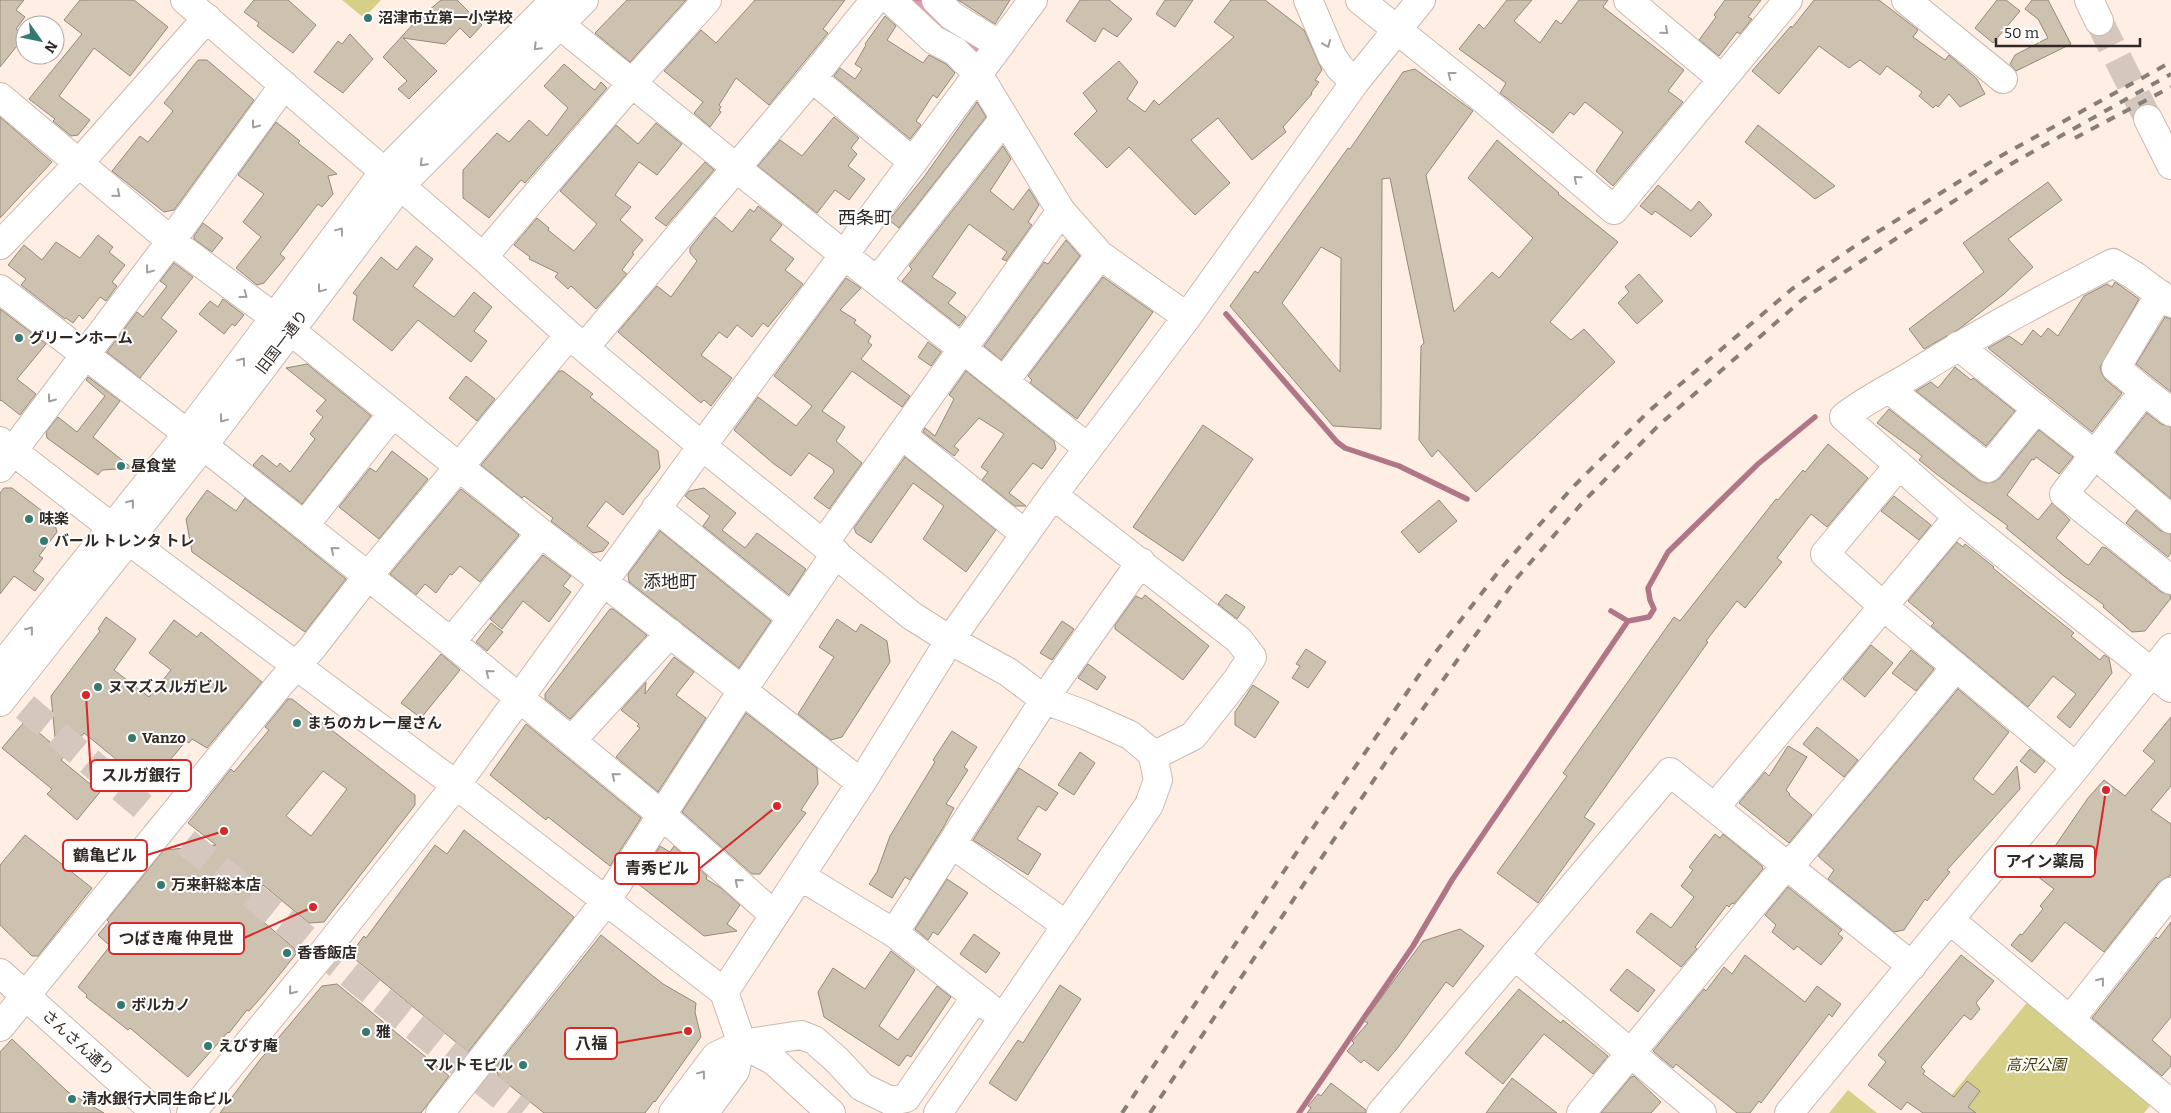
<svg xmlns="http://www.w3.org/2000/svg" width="2171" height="1113" font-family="Bitter,'Noto Sans JP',serif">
<rect width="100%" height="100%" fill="#feeee4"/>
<path fill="#d5cf88" d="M342,0H381L364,18Z
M2029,1000L2143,1093L2150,1106L2144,1113H1937Z
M1848,1090L1877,1113H1829Z"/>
<path fill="#e797b1" stroke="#b07687" d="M903,0H925L987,45L980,57Z"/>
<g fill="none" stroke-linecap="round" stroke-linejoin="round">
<path stroke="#b07687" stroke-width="5.5" d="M1226,314L1337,442L1345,448L1399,466L1467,499
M1611,611L1628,621L1649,617L1654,609L1650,600L1648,588L1668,552L1758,464L1815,417
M1299,1113L1413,946L1452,880L1628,621"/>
</g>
<path fill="#cdc1b0" stroke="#958a7a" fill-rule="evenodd" d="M0,0H24L16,10L25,17L16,29L25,36L0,67Z
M80,0H134L168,27L130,76L94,48L59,96L90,120L78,135L71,136L53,121L55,119L29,99L82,34L64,20Z
M254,0H288L316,25L293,53L270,36L257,26L259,23L244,12Z
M441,0H457L482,25L470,38L460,28L445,44L403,38L437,71L409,99L398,89L407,81L383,57L415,22Z
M627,0H686L630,62L595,33Z
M755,0H845L823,29L828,33L769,105L736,78L719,105L721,107L719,110L721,112L710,127L694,113L703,102L664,71L701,30L716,43Z
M958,0H1010L995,24Z
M1080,0H1109L1132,19L1117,37L1103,28L1095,42L1066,21Z
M1165,0H1193L1175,27L1156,14Z
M1231,0H1265L1304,30L1322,70L1315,80L1319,82L1311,93L1312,94L1283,127L1286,132L1252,160L1218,118L1191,140L1230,183L1195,215L1129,147L1107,168L1074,134L1097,111L1083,93L1119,61L1138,82L1127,99L1145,112L1154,100L1159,105L1234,37L1214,22Z
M1507,0H1532L1514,21L1540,43L1556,20L1561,24L1579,0H1608L1603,7L1684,70L1668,91L1683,102L1613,186L1596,171L1623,132L1585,102L1574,115L1570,112L1553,133L1500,93L1506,83L1459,49L1479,24L1484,29Z
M1725,0H1761L1748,17L1752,19L1740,34L1737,32L1719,56L1699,40L1716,17L1714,15Z
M1814,0H1879L1918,30L1913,37L1945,60L1949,55L1977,79L1985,94L1960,107L1949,94L1938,107L1936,105L1933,108L1919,96L1922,92L1887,66L1880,75L1860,60L1849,68L1819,46L1779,94L1752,71L1791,26L1792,28Z
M1997,0H2006L2020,11L1993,43L1975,28Z
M2032,0H2048L2071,44L2016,71L2010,64L2015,55L2048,38L2038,19L2025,9Z
M885,16L896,26L887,40L923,63L929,55L946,64L955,73L937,98L933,95L916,121L921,125L910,139L834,76L840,68L855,79L862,69L855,64L866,45L865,44Z
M350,34L373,59L343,93L314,72L338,41L342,44Z
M198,60H207L254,100L174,210L164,212L112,171L140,136L148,142L173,111L164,103Z
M564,64L592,88L595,90L601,82L607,88L525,183L521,180L489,218L463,198V170L497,133L509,142L529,120L547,136L568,108L544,86Z
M1415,69L1473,111L1426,175L1454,312L1492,272L1499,278L1533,238L1468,178L1497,140L1559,193L1558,194L1618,242L1550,322L1571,340L1584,329L1615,362L1476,492L1438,450L1432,457L1419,440L1421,346L1424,343L1390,178L1382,179L1381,429L1333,426L1230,306L1255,271L1258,273L1348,148L1350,149L1403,72ZM1321,247L1341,258L1340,372L1282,303Z
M977,102L986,117L899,228L889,220L924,177Z
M0,117L52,162L0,218Z
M834,117L859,138L851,148L857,154L848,166L865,179L849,200L835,190L817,213L758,166L780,140L802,156Z
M276,122L300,141L298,143L337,174L328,176L333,194L322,207L318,204L280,254L285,258L264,283L257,285L236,268L261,237L243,222L264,194L238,175Z
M656,123L682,144L657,175L639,162L615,195L631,207L620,220L643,240L632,253L634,254L622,270L627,274L596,309L571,286L568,289L555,277L558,273L529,259L530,257L514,245L537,218L549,228L548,230L574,251L597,224L560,191L616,125L638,144Z
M1758,125L1806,163L1835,186L1815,199L1745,142Z
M1003,146L1011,159L990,191L1013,210L1029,189L1039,205L1028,222L1032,225L1006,261L1002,259L1007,252L969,224L932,277L956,293L948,303L966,317L959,326L902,281L912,269L909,266Z
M705,162L714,170L666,226L655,218Z
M2048,182L2062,200L2008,239L2033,267L2004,294L1959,329L1924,349L1909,329L1984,272L1963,243Z
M1658,185L1691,211L1699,201L1712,215L1691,237L1655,211L1652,215L1640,206Z
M758,206L782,225L770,240L794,259L785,270L803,284L768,327L763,323L752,337L737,325L727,338L719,332L701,355L732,378L711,406L704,400L701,403L618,332L657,286L671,297L697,261L690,253V248L715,217L732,232L750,209L754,212Z
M203,223L223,238L212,252L194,239V236Z
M98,235L113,247L109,252L125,265L112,282L117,286L106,301L100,297L83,319L79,315L73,323L66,318L65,319L21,285L26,279L8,265L24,245L42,260L56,242L80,258Z
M1066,240L1080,256L1001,360L984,346L1044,262L1048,264Z
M416,246L433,259L413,286L454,317L474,292L492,307L474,331L487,341L471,362L418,320L392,351L353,320L357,296L353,293L381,257L397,270Z
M174,263L193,277L161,318L177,331L140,378L107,352L137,312L143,317L167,286L160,281Z
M1639,274L1663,301L1637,324L1618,303L1629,292L1625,287Z
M1103,277L1153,312L1077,419L1030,383L1032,380L1028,376Z
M846,278L861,288L840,310L856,320L854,323L871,336L868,342L872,345L861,359L910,396L902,407L852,371L822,411L845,427L836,441L862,463L829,509L814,498L834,472L833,469L809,453L791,476L774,464L734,430L758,397L796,426L812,406L774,376Z
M2115,282L2139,299L2100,367L2102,374L2106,380L2122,393L2092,432L1988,348L2009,336L2022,345L2033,330L2041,337L2048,328L2058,336L2084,296L2107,284L2112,287Z
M223,299L244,315L235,326L232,324L224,334L199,314L210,301L218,307Z
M0,309L46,344L17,379L36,394L20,415L1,400L0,401Z
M2165,317L2171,319V392L2136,364Z
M928,342L941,352L931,366L918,357Z
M307,364L371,416L302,504L253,465L262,455L277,467L280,463L290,472L315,439L310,434L323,417L316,411L326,400L286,368Z
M1955,367L1971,380L1973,378L2015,411L1986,446L1916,391L1931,382L1938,388Z
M559,371H563L593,394L590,397L658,451L660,468L623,515L606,501L587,526L609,543L603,551L593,553L551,521L553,518L524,496L522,498L481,465Z
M966,371L1054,441L1056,449L1042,469L1033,463L1009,493L1026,506H1015L982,480L988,472L981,467L1004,434L979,418L954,446L959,450L954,456L923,432L925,428L935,436L954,399L949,395Z
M466,376L495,399L477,421L449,398Z
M88,377L120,401L93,437L132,468L102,470L98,475L47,438L46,432L58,417L77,432L105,396L86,380Z
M1889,409L1978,480L1986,483L1994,482L2000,478L2039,430L2073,457L2059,474L2036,457L2034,460L2032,459L2007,495L2038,520L2052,503L2070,520L2056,538L2086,564L2089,565L2102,547L2106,548L2161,592L2170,595L2171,598L2145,631L2132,632L2103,607L2104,605L2064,576L2006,528L2008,526L1939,476L1919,460L1922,456L1877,423Z
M2147,413L2161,424L2171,427V499L2116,452Z
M1203,425L1253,459L1183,561L1133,527Z
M1828,444L1868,478L1827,527L1811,514L1777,558L1782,562L1745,608L1737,601L1706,641L1708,642L1584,817L1595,824L1538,903L1497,873L1567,776L1563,773L1674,617L1680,621L1776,499L1778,500L1803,470L1805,472Z
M392,451L428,479L379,539L339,507L370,468L376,472Z
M905,457L996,530L966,572L923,539L944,506L913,483L871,543L856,533L854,528Z
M4,488H12L50,517L48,519L55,525L57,532L39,556L43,558L33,571L44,579L35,591L14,576L0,594V493Z
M704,488L736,513L722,530L745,548L757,533L806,569L789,595L703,526L710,516L685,496L689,491Z
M461,489L519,535L480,582L460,566L452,575L450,574L436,593L425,584L416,595L390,574Z
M207,490L236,511L245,498L346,579L305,632L192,552L186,519Z
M1894,496L1931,525L1919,540L1881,511Z
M1439,500L1457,521L1419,553L1401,532Z
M2136,510L2161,531L2171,534V553L2168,557L2126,523Z
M660,531L771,621L739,668L629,582L628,574Z
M1957,542L1963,547L1965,544L1994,567L1993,568L2010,582L2074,633L2071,636L2100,660L2104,655L2109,658L2112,673L2070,728L2057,717L2076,694L2053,676L2028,707L1931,626L1934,623L1908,601Z
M543,555L571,576L563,586L571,592L549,622L523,601L502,629L490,619Z
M1226,594L1245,607L1237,619L1218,604Z
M1145,595L1209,646L1183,680L1115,629V625L1136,596L1142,599Z
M610,609H613L647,635L570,719L545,699V694Z
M106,617L136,639L114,670L149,697L171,670L149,653L174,620L197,637L201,632L262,682L207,748L192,739L189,743L186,741L165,766L160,762L144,782L84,733L61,760L100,792L77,820L47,794L52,789L2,748L25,721L56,747L51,696L100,631L98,629Z
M837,619L856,632L861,624L887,641L890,662L842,737L831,740L798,714L834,657L819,647Z
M1062,621L1074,629L1052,660L1040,653Z
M491,623L503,632L487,651L476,642Z
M1871,645L1893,663L1865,697L1843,679Z
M1306,649L1326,662L1308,688L1292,678L1300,666L1296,664Z
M1911,650L1934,669L1916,691L1892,673Z
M441,654L460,670L421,718L401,703Z
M674,657L694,672L676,695L706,718L658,792L616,757L640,728L637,726L639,724L621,710L646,682L645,694Z
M1088,664L1106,677L1097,690L1078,678Z
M1253,685L1279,702L1255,738L1235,725V712Z
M1958,689L2009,732L1973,779L1993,795L2017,766L2020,789L1947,870L1950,872L1927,901L1925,899L1904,930L1894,932L1828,879L1834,870L1818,856Z
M288,699H292L415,795V805L324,922L309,923L263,885L246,907L294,948L296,954L264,994L249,1011L247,1010L229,1033L228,1032L188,1077L130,1028L128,1030L86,997L87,995L78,987L110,946L98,935L109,922L107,920L164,850L216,845L188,823L231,769L234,772L269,730L265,727ZM323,771L347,789L311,836L286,816Z
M746,713L817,768L818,784L801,810L806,813L760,874H752L682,812Z
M2171,717V786L2151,810L2171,824V875L2159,882L2104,952L2065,922L2032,962L2011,945L2020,934L2022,935L2043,909L2040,906L2054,889L2037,876L2056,851L2053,849L2088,798L2104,780L2125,796L2155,761L2143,751Z
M526,724L641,818L610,866L548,817L546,820L490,775Z
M1817,727L1858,760L1844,777L1803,744Z
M952,731L977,747L964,767L968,770L946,804L954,808L943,828L910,880L905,877L892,898L869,884L877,872L890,836L935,762L933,760Z
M1788,746L1807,757L1786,790L1790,794L1789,795L1812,815L1789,843L1739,803L1765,772L1769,776Z
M2030,749L2045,761L2035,773L2020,761Z
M1080,752L1095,763L1074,795L1058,785Z
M1019,768L1058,793L1046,811L1038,806L1017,839L1041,854L1028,875L973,840Z
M464,830L574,917L468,1052L350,955L364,936L366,938L435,845L447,854Z
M1715,834L1720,838L1723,834L1762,866L1763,869L1734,904L1732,903L1729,907L1727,905L1695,947L1697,949L1681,967L1636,932L1651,913L1671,928L1694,897L1681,886L1693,870L1689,867Z
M25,835L92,888L38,956H32L0,925V865Z
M660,846L670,852L674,846L707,876L706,879L721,888L740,905L727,924L737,931L704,936L637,883Z
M947,879L968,893L938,935L933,932L928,940L915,929Z
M1788,887L1842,930L1838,934L1843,938L1821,965L1797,946L1794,950L1772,932L1776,925L1765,915Z
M2171,922V1017L2152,1040L2171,1057V1066L2162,1076L2092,1018L2156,937L2158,939Z
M1460,929L1484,946L1453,987L1446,982L1396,1050L1378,1071L1364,1060L1361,1063L1347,1051L1354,1043L1352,1041L1368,1023L1364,1021L1423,941Z
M974,934L1000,953L986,973L960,954Z
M601,935L663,984L696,1003L695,1012L701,1037L655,1102L654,1101L645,1113H544L499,1077L495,1068Z
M891,951L915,970L879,1026L898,1040L937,986L951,997L911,1057L907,1055L899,1066L824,1017L818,992L833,968L865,989Z
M1745,955L1805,1002L1817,986L1841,1004L1832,1017L1829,1014L1761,1103L1759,1101L1750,1113H1737L1676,1064L1673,1068L1653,1051L1704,989L1706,991L1724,967L1732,974Z
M1961,955L1994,981L1976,1003L1980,1009L1971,1020L1964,1015L1921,1067L1925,1071L1923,1074L1954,1097L1967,1081L1980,1091L1968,1107L1976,1113H1923L1907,1102L1901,1110L1868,1085L1886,1062L1878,1055Z
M1627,969L1655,990L1638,1012L1610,990Z
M337,984L449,1076L421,1113H220L259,1061L322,986Z
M1060,985L1081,999L1016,1101L989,1083L1018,1040L1023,1043Z
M1519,989L1561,1023L1563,1020L1608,1056L1593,1074L1544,1034L1503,1084L1465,1053Z
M12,1039L68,1092L104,1113H0V1052Z
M1634,1076L1661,1102L1651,1113H1601L1631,1077Z
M1512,1078L1557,1113H1486Z
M1331,1083L1366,1110V1113H1307L1311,1108L1308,1106L1318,1094L1321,1096Z"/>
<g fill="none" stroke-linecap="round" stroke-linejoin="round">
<path stroke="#d5c6be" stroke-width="28" stroke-dasharray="28 14" stroke-linecap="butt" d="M2099,21L2148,119
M25,707L166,826L522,1113"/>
<g stroke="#ccb9ae" stroke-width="30">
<path id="minor" d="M185,0L483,257L569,335L702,446L912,616L950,640L1008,672L1045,700L1083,714L1130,735L1147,749L1153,756L1158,780L1149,805L938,1113
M891,0L934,40L955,51L978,74L1061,211L1100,255L1187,317
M936,0L952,16L1000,45
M1308,0L1332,56L1340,68L1355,82
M1360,0L1482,98L1614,210L1788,0
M1628,0L1722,79
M1906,0L2003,79
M2089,0L2099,21
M560,25L844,255L1088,448
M812,78L913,162
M0,97L171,241L275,318L541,533L861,783
M2148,119L2171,165
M0,245L80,162L207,18
M483,257L632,83L707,0
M877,281L1004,119
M0,289L219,458L451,642L662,815L774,915
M2171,303L2135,276L2113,263C2044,298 1977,334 1912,375C1889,389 1865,400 1844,417L1958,517L2171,688
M1958,346L2094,454L2171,519
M585,347L812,78L875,0
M1004,382L1100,255
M1889,389L1988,468L2037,408
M2144,391L2116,368L2160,294
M2171,412L2144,391L2064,494L2171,580
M902,435L1025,534
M0,441L128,540L456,785L724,992
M1899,465L1825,554L1883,606L2076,767
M0,468L171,241L284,85
M1053,495L1239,640L1252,657L1237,680L1193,736L1153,756
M656,508L791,617
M305,525L392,414
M824,543L1061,211
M451,642L541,533
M572,740L670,633
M1716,806L1958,517
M952,844L1066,925
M800,876L894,933L1058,679L1141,562
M1950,920L2171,1104
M894,933L990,1008
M1515,956L1702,1113
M976,997L906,1098L891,1101L862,1087L837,1060L814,1040L801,1035L742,1044L724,992L861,783L950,640L1053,495L1187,317L1355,82L1421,0
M2070,1020L2171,892
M0,1027L280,684L312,648L367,577L569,335
M191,1113L323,953L456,785L702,446L1033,0
M440,1113L606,901L742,691L836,553
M1381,1113L1670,772L1912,966
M1581,1113L1787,864L1799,855L1956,667
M1789,1113L2076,767L2171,648"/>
</g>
<g stroke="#ccb9ae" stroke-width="30">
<path id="major" d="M0,668L187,434L383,173L555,0
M0,702L203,446L400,186L584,0
M0,973L156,1113
M742,1044L774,1061L831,1113
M673,1113L716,1056L742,1044
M704,1113L735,1071L742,1044"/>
</g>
<use href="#minor" stroke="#fff" stroke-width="28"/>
<use href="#major" stroke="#fff" stroke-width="28"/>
<path stroke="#897e77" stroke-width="4" stroke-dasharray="9 9" stroke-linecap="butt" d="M2075,138L2171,87
M1122,1113L1323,813L1431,658L1503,566L1572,488L1649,411L1792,289L1858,244L1999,157L2171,62
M1150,1113L1392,753L1448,673L1516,579L1583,502L1659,425L1803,299L2011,164L2171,74"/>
</g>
<defs><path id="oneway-chevron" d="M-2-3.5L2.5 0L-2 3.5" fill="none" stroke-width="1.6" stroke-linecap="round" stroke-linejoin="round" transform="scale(1.25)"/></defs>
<g stroke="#a29e9c">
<use href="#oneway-chevron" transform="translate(1665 31) rotate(40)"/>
<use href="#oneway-chevron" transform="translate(1327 44) rotate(67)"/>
<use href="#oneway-chevron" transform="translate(537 47) rotate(135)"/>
<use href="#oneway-chevron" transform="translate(1451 75) rotate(-142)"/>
<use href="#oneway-chevron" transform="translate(255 125) rotate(126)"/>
<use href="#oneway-chevron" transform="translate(423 163) rotate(135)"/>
<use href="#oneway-chevron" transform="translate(1577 179) rotate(-140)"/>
<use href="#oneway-chevron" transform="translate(117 194) rotate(40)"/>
<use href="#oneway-chevron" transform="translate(340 231) rotate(-53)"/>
<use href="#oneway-chevron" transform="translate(149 270) rotate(127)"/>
<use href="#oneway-chevron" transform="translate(321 289) rotate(127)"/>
<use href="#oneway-chevron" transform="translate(244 295) rotate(37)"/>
<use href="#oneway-chevron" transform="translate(242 361) rotate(-53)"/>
<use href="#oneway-chevron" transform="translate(51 399) rotate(126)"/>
<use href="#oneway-chevron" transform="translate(223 419) rotate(127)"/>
<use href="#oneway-chevron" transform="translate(131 503) rotate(-51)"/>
<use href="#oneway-chevron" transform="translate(334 550) rotate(-140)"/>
<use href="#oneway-chevron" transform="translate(30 630) rotate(-52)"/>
<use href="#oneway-chevron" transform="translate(489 673) rotate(-141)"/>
<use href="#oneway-chevron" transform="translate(615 776) rotate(-140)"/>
<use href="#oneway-chevron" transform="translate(738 882) rotate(-139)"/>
<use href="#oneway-chevron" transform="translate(2101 981) rotate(-52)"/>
<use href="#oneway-chevron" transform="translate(292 991) rotate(129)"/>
<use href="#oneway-chevron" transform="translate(702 1074) rotate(-53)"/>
</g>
<g fill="#347a71" stroke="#fefefe" stroke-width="2">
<circle cx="368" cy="18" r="5"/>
<circle cx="19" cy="338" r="5"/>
<circle cx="121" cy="466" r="5"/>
<circle cx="29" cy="519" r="5"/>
<circle cx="44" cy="541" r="5"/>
<circle cx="98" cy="687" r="5"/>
<circle cx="297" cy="723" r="5"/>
<circle cx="132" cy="738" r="5"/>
<circle cx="161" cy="885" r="5"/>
<circle cx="287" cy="953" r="5"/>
<circle cx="121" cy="1005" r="5"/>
<circle cx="366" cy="1032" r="5"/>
<circle cx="208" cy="1046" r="5"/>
<circle cx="523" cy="1065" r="5"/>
<circle cx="72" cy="1099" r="5"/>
</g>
<g text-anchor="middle" stroke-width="4" stroke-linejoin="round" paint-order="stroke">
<g font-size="15" font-weight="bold" fill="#302824" stroke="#fefefe" text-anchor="start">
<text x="378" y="23">沼津市立第一小学校</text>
<text x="29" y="343">グリーンホーム</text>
<text x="131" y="471">昼食堂</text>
<text x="39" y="524">味楽</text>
<text x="54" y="546">バール トレンタ トレ</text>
<text x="108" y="692">ヌマズスルガビル</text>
<text x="307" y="728">まちのカレー屋さん</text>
<text x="142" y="743">Vanzo</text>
<text x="171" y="890">万来軒総本店</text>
<text x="297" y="958">香香飯店</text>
<text x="131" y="1010">ボルカノ</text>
<text x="376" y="1037">雅</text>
<text x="218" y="1051">えびす庵</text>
<text x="513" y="1070" text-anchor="end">マルトモビル</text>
<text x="82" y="1104">清水銀行大同生命ビル</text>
</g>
<g font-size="15" fill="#302824" stroke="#fefefe">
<text transform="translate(282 342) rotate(-53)" y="5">旧国一通り</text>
<text transform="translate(78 1043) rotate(42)" y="5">さんさん通り</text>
</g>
<g font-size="15" font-style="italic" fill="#443f00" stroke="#fefefe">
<text x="2036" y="1070">高沢公園</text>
</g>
<g font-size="18" fill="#302824" stroke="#fefefe">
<text x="865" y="224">西条町</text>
<text x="670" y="588">添地町</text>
</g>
</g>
<path fill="none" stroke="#d62828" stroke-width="2" d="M86 695L91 776M224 831L147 855M2106 790L2095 861M777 806L699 869M313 907L244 938M688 1031L617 1043"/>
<g fill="#d62828" stroke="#fefefe" stroke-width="2">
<circle cx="86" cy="695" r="5"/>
<circle cx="224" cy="831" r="5"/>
<circle cx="2106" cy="790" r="5"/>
<circle cx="777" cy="806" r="5"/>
<circle cx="313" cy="907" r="5"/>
<circle cx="688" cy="1031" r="5"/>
</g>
<g fill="#fefefe" stroke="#d62828" stroke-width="2">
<rect x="91" y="760" width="100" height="31" rx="5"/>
<rect x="63" y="840" width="84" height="31" rx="5"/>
<rect x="1995" y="846" width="100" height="31" rx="5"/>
<rect x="615" y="853" width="84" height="31" rx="5"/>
<rect x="109" y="923" width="135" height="31" rx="5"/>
<rect x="565" y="1028" width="52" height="31" rx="5"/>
</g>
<g font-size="16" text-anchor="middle" font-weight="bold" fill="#302824">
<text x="141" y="781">スルガ銀行</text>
<text x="105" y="861">鶴亀ビル</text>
<text x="2045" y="867">アイン薬局</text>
<text x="657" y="874">青秀ビル</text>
<text x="176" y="944">つばき庵 仲見世</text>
<text x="591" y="1049">八福</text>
</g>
<g transform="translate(40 40) rotate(123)"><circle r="24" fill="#fefefe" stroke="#aca8a7"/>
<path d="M0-4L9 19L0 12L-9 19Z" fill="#347a71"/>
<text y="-8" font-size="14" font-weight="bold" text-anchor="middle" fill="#302824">N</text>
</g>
<path d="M1996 38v8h144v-8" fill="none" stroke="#302824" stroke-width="2.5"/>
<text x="2004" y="38" font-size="15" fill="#302824" stroke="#fefefe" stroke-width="4" paint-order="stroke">50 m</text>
</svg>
